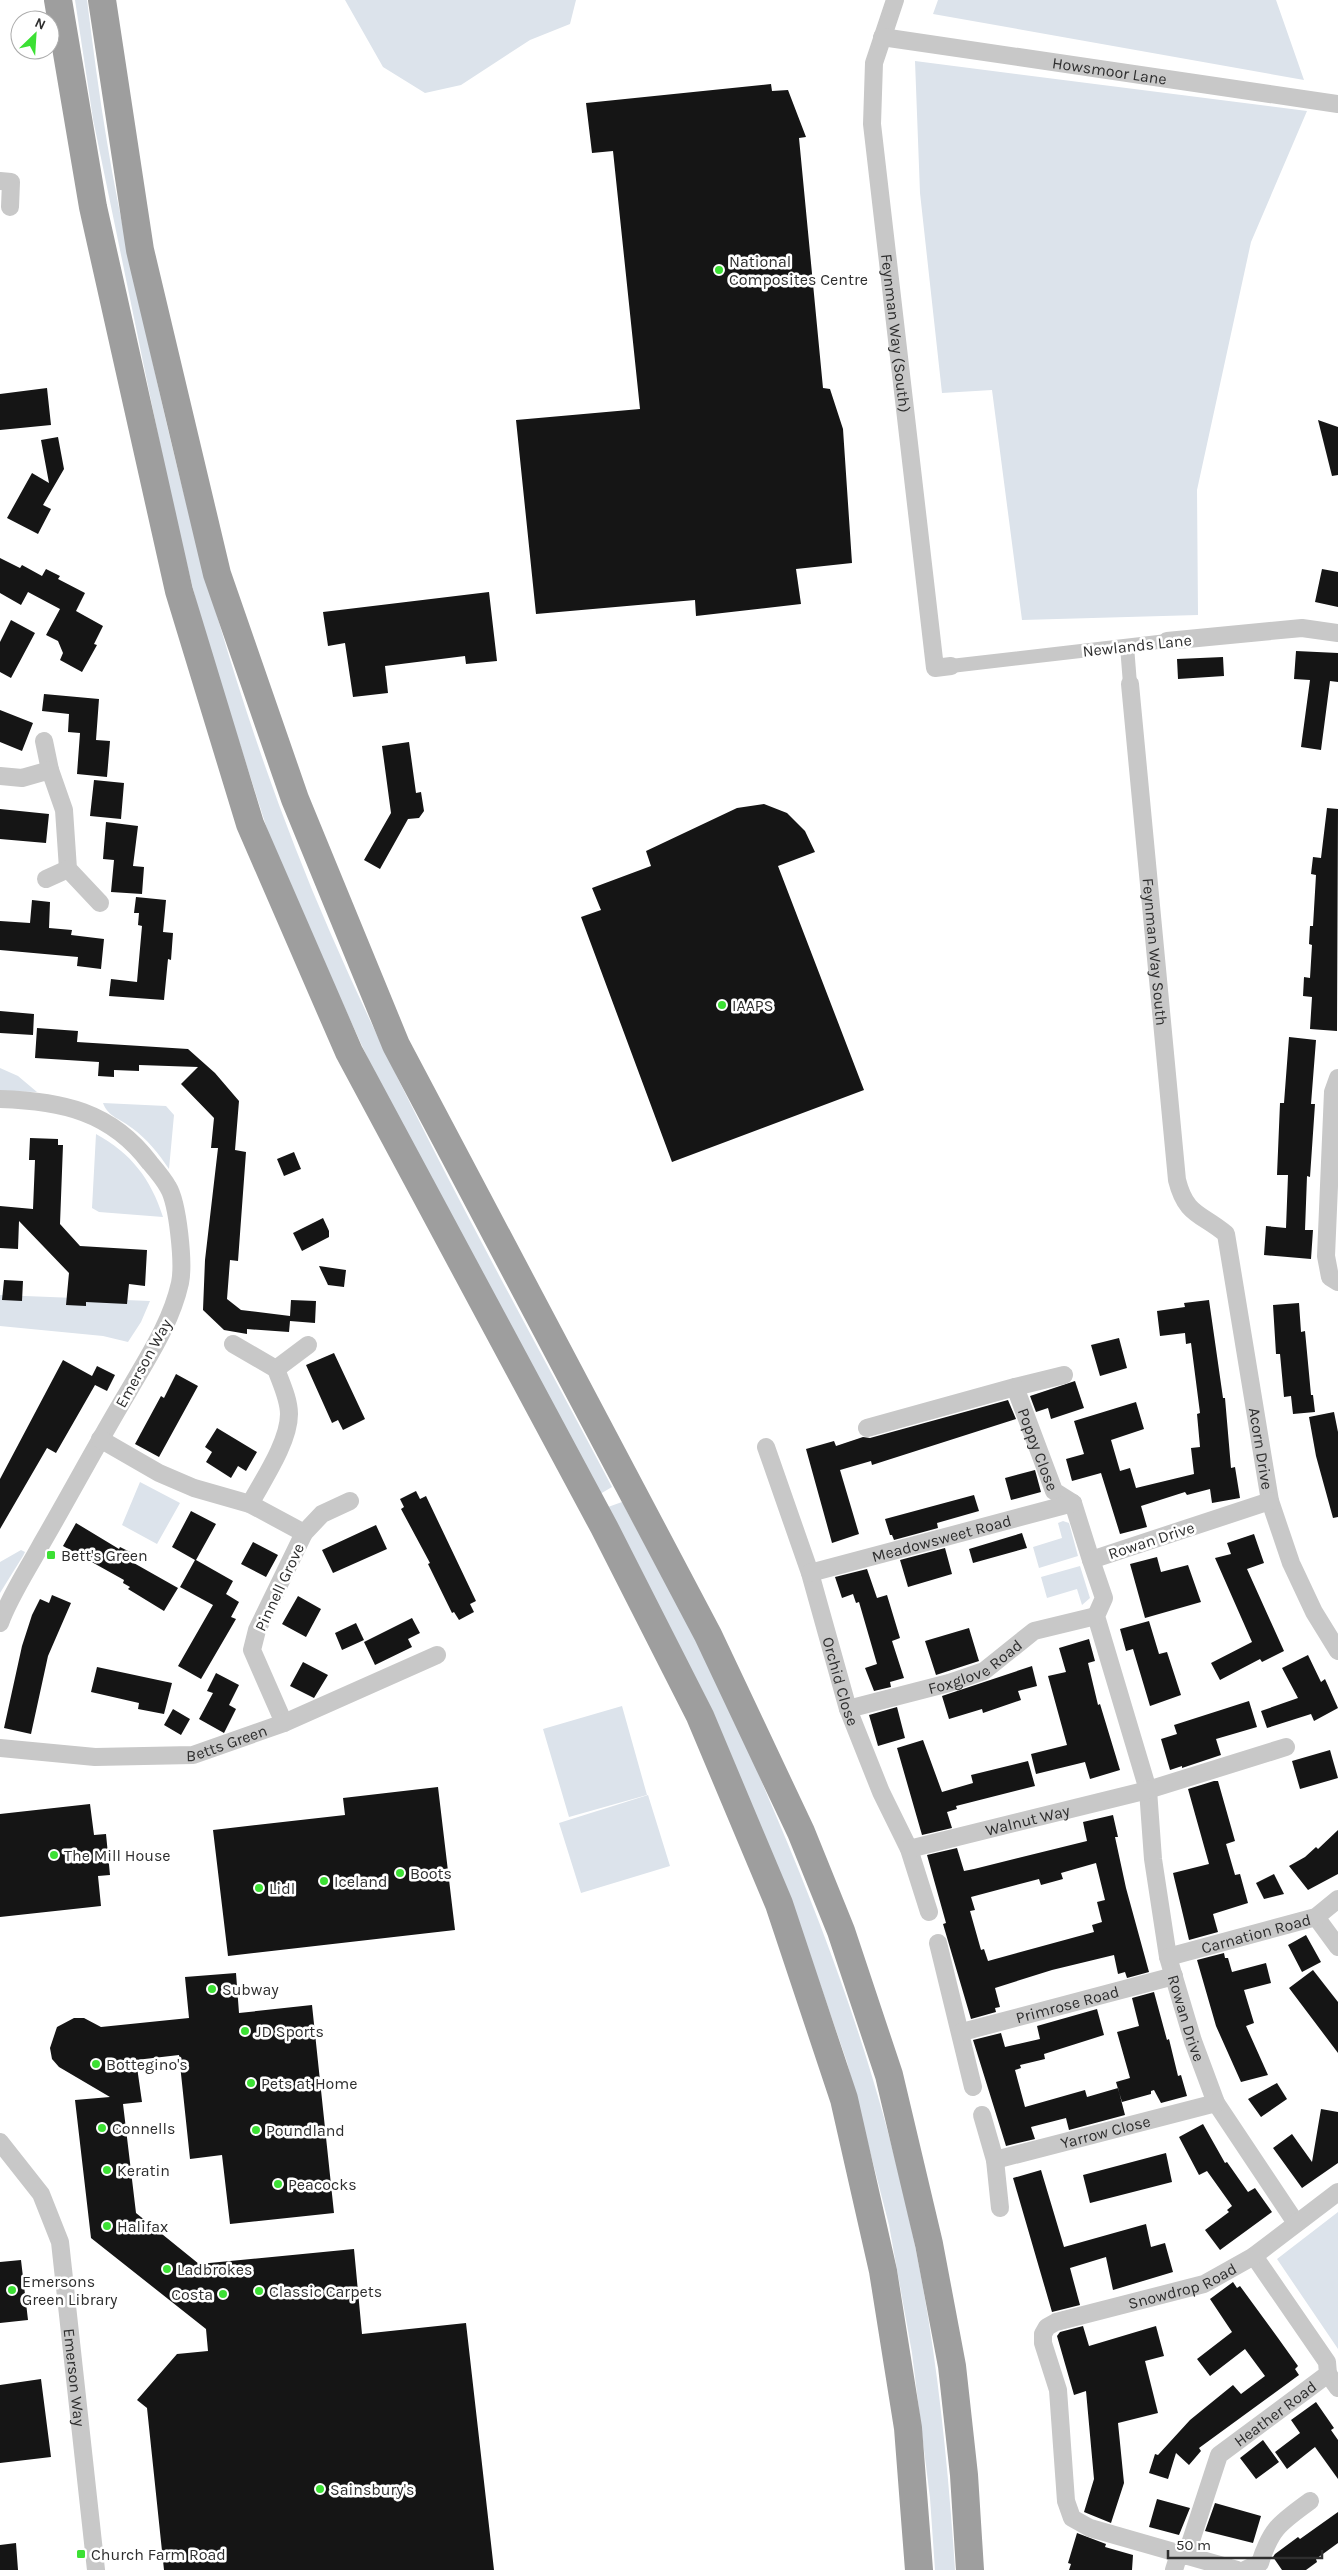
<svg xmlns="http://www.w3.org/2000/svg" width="1338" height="2570" font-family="Karla,sans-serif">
<rect width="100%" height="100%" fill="#fff"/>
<path fill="#dce3eb" d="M75,0H87C93,47 99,95 107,142C118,210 134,278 149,346C193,546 248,744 330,932C413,1123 515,1303 612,1487L600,1494L380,1085L277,860L204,632L175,517L93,119Z
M345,0H576L570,24L530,40L461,85L425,93L383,67Z
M938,0H1276L1304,80L933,14Z
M915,61L1307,111L1251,242L1197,490L1198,615L1022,620L992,390L942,393L920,193Z
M0,1068L18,1076L37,1092L0,1091Z
M103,1103L166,1106L174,1115L169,1169C159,1154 147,1139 132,1128C121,1119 108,1117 103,1103Z
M96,1134C131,1153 151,1179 163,1217L99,1212L92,1208Z
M0,1295L150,1301L141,1322L128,1342L103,1336L0,1326Z
M140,1482L180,1503L157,1544L122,1525Z
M622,1502C661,1575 702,1648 737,1724C751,1754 763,1786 777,1818C830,1943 876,2071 906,2205C934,2324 947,2448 955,2570H935L930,2498L912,2353L889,2225L847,2062L791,1900L608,1507Z
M1063,1521L1069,1523L1078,1556L1039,1568L1033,1547L1062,1538L1058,1523Z
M21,1550L25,1552L23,1556L0,1593V1562Z
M1080,1566L1090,1598L1082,1605L1077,1589L1047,1598L1041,1577Z
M622,1706L647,1795L569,1817L543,1729Z
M648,1795L670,1866L581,1893L559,1823Z
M1338,2212V2349L1277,2259Z"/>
<path fill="#151515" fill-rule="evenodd" d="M771,84L772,91L788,90L806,137L799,138L823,388L830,389L843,429L852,563L796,569L801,604L696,616L695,600L536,614L516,420L640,409L613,151L592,153L586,103Z
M47,388L51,425L0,430V394Z
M1318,420L1338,427V475L1332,476Z
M58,437L64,469L43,505L51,509L38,534L7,518L32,473L49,483L41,440Z
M0,558L20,568L22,565L42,576L46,569L60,576L58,579L85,593L76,611L103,626L94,644L97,645L82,672L60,660L63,653L58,641L46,635L60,609L28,592L21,605L0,593Z
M1322,569L1338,572V607L1315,602Z
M489,592L497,661L466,664L465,656L385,666L388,693L353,697L345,643L328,646L323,612Z
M11,620L35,633L11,678L0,672V642Z
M1296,651L1338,653V682L1330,681L1321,750L1301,747L1310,680L1294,679Z
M1223,657L1224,676L1178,679L1177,659Z
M44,694L99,699L96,740L110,741L107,777L77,774L80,733L68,732L69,714L42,711Z
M0,710L33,723L22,751L0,742Z
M409,742L416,793L421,792L424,811L419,818L408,819L380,869L364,860L391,813L382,746Z
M94,780L124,783L121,819L90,816Z
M764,804L787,813L805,831L815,852L778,866L864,1090L672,1162L581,917L601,910L592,888L651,866L646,851L737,808Z
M1327,808L1338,809L1337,1031L1310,1029L1312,997L1303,996L1304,977L1310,978L1312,945L1309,944L1310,926H1313L1316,875L1311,874L1313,857L1321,858Z
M0,809L49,814L46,843L0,839Z
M106,822L138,826L133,866L144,867L142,894L111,892L114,860L103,859Z
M136,897L166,900L163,932L173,933L171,960L168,959L164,1000L109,996L111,979L137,982L142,926L138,925L139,913H134Z
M32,900L50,902L49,928L72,930L71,935L104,939L101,969L77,966L78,957L0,950V921L30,923Z
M0,1011L34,1014L33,1035L0,1033Z
M37,1028L78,1031L77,1042L188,1049L215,1073L239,1101L235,1150L246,1152L238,1261L230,1260L227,1299L241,1310L290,1316L291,1300L316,1301L315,1323L290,1321L289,1332L247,1329V1334L224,1330L203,1310L205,1260L218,1148H211L214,1118L181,1084L198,1067L139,1065V1071L114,1070V1077L98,1076L99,1062L35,1058Z
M1289,1037L1316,1040L1311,1104H1315L1310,1177L1307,1176L1305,1230H1313L1311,1259L1264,1255L1266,1226L1286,1228L1288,1175H1277L1280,1103H1284Z
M30,1138L58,1139V1145H63L60,1224L80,1246L147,1250L145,1286L129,1284L127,1304L86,1302V1306L66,1305L69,1273L19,1221L18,1249L0,1248V1206L33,1209L35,1160H29Z
M294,1152L301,1169L284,1176L277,1159Z
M323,1218L329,1231V1237L302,1251L293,1233Z
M319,1266L346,1270L344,1287L328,1285Z
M4,1280L23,1281L22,1301L2,1300Z
M1209,1300L1223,1398H1225L1231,1468L1235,1467L1240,1498L1212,1503L1210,1489L1187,1495L1185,1492L1141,1506L1147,1527L1120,1534L1101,1473L1072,1481L1066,1459L1084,1454L1074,1421L1136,1402L1144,1429L1111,1440L1120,1471L1130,1468L1136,1488L1194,1474L1191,1448L1200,1447L1197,1414L1200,1413L1191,1343L1186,1344L1185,1333L1160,1336L1157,1311L1185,1307L1184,1303Z
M1299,1303L1301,1332L1305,1331L1311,1395H1313L1315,1412L1293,1414L1291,1396L1284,1397L1280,1354H1276L1273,1305Z
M1119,1338L1127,1368L1100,1376L1091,1345Z
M334,1353L365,1419L343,1430L338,1420L332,1423L306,1365Z
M63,1360L92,1376L97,1366L115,1375L107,1391L95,1385L56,1453L47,1448L0,1529V1479Z
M176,1374L198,1386L159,1457L135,1444L161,1396L164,1398Z
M1075,1381L1084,1408L1051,1419L1048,1408L1036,1412L1030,1396Z
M1008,1400L1016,1419L872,1465L871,1461L840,1470L859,1534L832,1543L806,1449L834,1441L836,1446L863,1437L870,1438Z
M1334,1412L1338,1432V1517L1333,1518L1316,1456L1309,1417Z
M217,1428L257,1452L246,1471L238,1466L231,1478L206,1462L212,1452L205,1447Z
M1035,1470L1041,1492L1011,1500L1005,1478Z
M416,1491L420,1499L426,1496L476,1601L470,1604L474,1612L459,1620L454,1612L452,1613L428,1564L430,1563L401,1509L404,1507L400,1499Z
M974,1495L979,1511L937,1523L938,1528L894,1540L892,1535H890L885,1519Z
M191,1511L216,1524L196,1560L233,1581L226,1594L239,1602L231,1617L236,1619L201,1679L178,1666L213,1605L180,1587L195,1560L172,1547Z
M76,1523L119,1549L120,1547L136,1555L132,1562L178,1588L164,1611L128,1589L130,1587L123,1583L124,1580L63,1546Z
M376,1525L387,1549L333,1573L322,1550Z
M1022,1533L1027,1548L973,1563L969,1549Z
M1254,1534L1264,1563L1247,1569L1284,1651L1262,1662L1260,1659L1220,1680L1211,1663L1252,1642L1215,1558L1231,1554L1227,1543Z
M253,1542L278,1555L266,1577L241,1564Z
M945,1548L952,1574L908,1587L900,1560Z
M1157,1557L1161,1572L1188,1565L1201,1602L1145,1618L1130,1564Z
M867,1569L877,1598L887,1595L900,1638L892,1641L904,1678L890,1682L891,1687L874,1691L865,1668L877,1664L859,1602L856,1603L853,1594L842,1598L835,1577Z
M52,1595L71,1603L48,1656L31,1734L4,1728L22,1646L32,1615L40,1599L49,1603Z
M298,1596L321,1609L306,1637L282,1624Z
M412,1618L420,1633L408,1639L412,1647L375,1665L364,1642Z
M1149,1621L1159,1654L1167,1652L1181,1695L1150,1706L1133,1649L1126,1651L1120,1629Z
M356,1623L364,1640L342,1650L335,1633Z
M969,1628L979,1661L936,1675L925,1641Z
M1089,1639L1095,1661L1088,1663L1098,1705L1100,1704L1120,1770L1090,1779L1085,1762L1036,1774L1031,1754L1067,1745L1048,1676L1066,1672L1059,1648Z
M1308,1655L1321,1682L1325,1679L1338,1708L1314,1721L1311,1714L1267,1728L1261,1711L1298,1698L1282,1668Z
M303,1662L328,1675L314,1698L290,1686Z
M1032,1666L1037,1686L1018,1691L1021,1700L983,1713L982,1709L949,1719L942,1696Z
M97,1667L172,1683L164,1714L138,1709L139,1703L91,1692Z
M216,1673L239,1685L229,1705L236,1709L224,1733L199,1719L213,1693L207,1691Z
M1249,1701L1257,1727L1216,1739L1221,1755L1182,1768V1766L1170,1770L1161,1739L1177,1734L1174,1725Z
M897,1707L905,1738L878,1746L869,1715Z
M173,1709L190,1719L181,1735L164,1725Z
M923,1740L942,1792L973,1783L971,1775L1028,1761L1035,1786L956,1806L957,1809L947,1812L952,1828L922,1835L897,1748Z
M1330,1750L1338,1778L1300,1789L1292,1761Z
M1214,1781H1218L1235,1841L1226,1844L1235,1875L1240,1874L1248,1903L1213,1914L1218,1932L1189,1940L1173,1873L1209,1864L1188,1789Z
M438,1787L455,1930L228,1956L213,1830L345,1815L343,1798Z
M90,1804L94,1835L106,1834L110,1875L98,1876L101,1906L0,1917V1814Z
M1113,1815L1118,1837H1115L1126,1888L1149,1972L1127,1978L1125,1972L1118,1974L1114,1955L1052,1970L995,1988L1000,2007L995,2008L996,2012L971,2019L943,1924L946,1923L927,1855L957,1848L964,1871L974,1869L1087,1841L1083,1822ZM1096,1863L1105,1900L1097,1902L1102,1922L1092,1925L1094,1932L988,1961L984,1949L981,1950L970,1911L975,1910L971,1897L1039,1879L1041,1885L1063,1879L1061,1873Z
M1338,1830V1874L1308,1890L1289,1866L1305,1857L1316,1847L1318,1849Z
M1274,1874L1284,1894L1264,1899L1256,1883Z
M1306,1935L1321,1962L1302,1972L1288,1945Z
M1224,1953L1225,1958H1228L1232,1972L1266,1963L1271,1983L1244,1990L1254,2023L1246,2026L1268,2075L1241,2082L1216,2026L1197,1960Z
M1313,1970L1338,2002V2053L1289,1988Z
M236,1973L239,2013L312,2005L334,2213L230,2224L222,2155L190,2159L179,2055L136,2060L142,2102L123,2104L136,2213L199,2264L354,2249L362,2334L466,2323L494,2570H164L147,2408L137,2400L177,2354L208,2351L206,2329L91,2238L75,2100L110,2097L59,2067L52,2059L50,2048L57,2027L74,2018H84L101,2027L189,2018L185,1977Z
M1154,1992L1167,2040L1169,2039L1178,2076L1181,2075L1187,2096L1161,2103L1154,2090L1151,2091V2094L1122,2102L1116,2082L1130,2078L1117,2032L1139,2026L1132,1998Z
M1097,2009L1104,2035L1044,2054L1045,2059L1020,2065L1021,2068L1015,2070L1025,2107L1085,2090L1087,2097L1118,2088L1125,2115L1069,2130L1066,2118L1031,2127L1035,2139L1006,2146L973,2040L1001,2033L1005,2047L1040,2039L1037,2026Z
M1277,2083L1287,2099L1261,2117L1248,2099Z
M1321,2109L1338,2112V2163L1302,2188L1273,2148L1292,2134L1312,2162Z
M1203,2124L1225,2163L1227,2162L1248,2192L1255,2188L1272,2212L1220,2250L1205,2230L1229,2212L1227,2210L1232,2206L1207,2171L1199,2175L1179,2137Z
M1166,2153L1172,2182L1090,2203L1083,2175Z
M1041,2170L1064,2247L1146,2224L1151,2247L1165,2243L1173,2272L1113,2290L1106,2257L1070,2268L1080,2305L1052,2312L1013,2178Z
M21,2260L28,2320L0,2323V2262Z
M1233,2282L1237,2288L1240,2286L1278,2338L1298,2366L1295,2369L1299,2375L1199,2448L1201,2451L1189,2465L1176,2453L1168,2479L1149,2473L1155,2454L1158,2455L1190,2420L1233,2385L1241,2394L1265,2376L1245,2349L1210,2376L1197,2359L1232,2332L1210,2299Z
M1083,2326L1089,2346L1156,2326L1164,2356L1145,2361L1158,2413L1118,2423L1124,2483L1111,2523L1084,2512L1094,2479L1086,2391L1074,2395L1057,2336L1060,2332Z
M41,2379L51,2457L0,2463V2385Z
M1316,2402L1334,2428L1331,2430L1338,2440V2479L1315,2447L1287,2469L1275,2452L1300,2433L1291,2420Z
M1263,2440L1279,2462L1256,2479L1240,2458Z
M1157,2499L1190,2508L1179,2535L1149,2527Z
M1215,2503L1261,2516L1253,2543L1205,2531Z
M1338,2512V2543L1316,2559L1317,2562L1306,2570H1282L1273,2557L1275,2554L1298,2537L1300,2539Z
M1077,2533L1106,2544L1105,2547L1133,2555L1132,2570H1069L1071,2564L1068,2563Z
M16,2543L18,2570H0V2545Z"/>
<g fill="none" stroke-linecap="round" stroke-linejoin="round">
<path stroke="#c8c8c8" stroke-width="14" d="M1127,646L1130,684
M951,666L1167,641"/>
<g stroke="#c8c8c8" stroke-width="18">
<path id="s1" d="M895,0L874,63L872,124L935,668L951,666"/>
<path id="s2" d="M882,37L1338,104"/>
<path d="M0,181L11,182L10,207"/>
<path d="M1167,641L1302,628L1338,633"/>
<path id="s3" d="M1130,684L1177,1180C1186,1216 1201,1213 1226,1234L1270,1501L1291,1563L1314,1612L1338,1651"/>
<path d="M44,741L50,770"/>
<path d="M0,776L22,778L50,770L64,810L68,869L100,903"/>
<path d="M46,879L68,869"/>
<path d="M1338,1078L1333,1092L1326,1256L1330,1277L1338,1282"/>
<path d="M0,1099C61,1101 111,1111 150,1163C156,1170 163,1178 168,1187C178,1203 184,1264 180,1283C171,1323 148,1357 128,1392C98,1442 71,1493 42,1543C28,1569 10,1596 0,1623"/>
<path d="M233,1344L276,1369C281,1383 289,1399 289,1414C289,1442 263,1480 250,1504"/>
<path d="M276,1369L308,1345"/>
<path d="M1015,1387L1064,1375"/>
<path id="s4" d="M867,1428L1015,1387L1054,1491L1073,1503L1091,1560"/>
<path d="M100,1439L159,1473L194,1488L250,1504L304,1533L257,1630L252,1650L284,1723"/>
<path id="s5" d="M766,1447L810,1573L848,1709L881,1792L909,1849L929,1912"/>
<path id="s6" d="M1270,1501L1091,1560L1104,1598L1096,1616L1148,1790L1153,1859L1168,1957L1193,2041L1216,2103L1296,2223"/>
<path d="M304,1533L322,1514L350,1501"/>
<path id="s7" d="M810,1573L1073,1503"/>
<path id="s8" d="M848,1709L949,1683L984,1671L1034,1631L1096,1616"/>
<path id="s9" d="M0,1748L95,1757L193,1755L284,1723L437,1655"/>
<path id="s10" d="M909,1849L1148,1790L1286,1747"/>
<path d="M1316,1917L1338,1947"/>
<path d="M938,1943L973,2087"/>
<path id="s11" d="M1168,1957L1316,1917L1338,1899"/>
<path id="s12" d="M962,2032L1174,1976"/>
<path d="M982,2115L995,2160L1000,2208"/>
<path id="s13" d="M0,2142L41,2194L60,2242L96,2570"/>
<path id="s14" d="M995,2160L1216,2103"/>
<path d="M1328,2374L1338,2388"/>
<path id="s15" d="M1186,2556L1219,2455L1328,2374L1327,2362L1254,2256"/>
<path d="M1174,2570L1179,2554"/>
<path id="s16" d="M1237,2570L1090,2528L1072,2518L1066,2501L1058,2390L1043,2343V2334L1047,2327L1056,2322L1204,2284L1254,2256L1338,2192"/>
<path d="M1245,2570L1260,2563C1271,2528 1280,2523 1310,2501"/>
</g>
<path stroke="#9e9e9e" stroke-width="28" d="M58,0L93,207L179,591L250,824L349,1052L604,1527L700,1716L779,1904L844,2099L883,2271L908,2428L919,2570
M102,0L140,250L217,574L295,799L396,1045L708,1635L801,1832L841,1931L889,2075L929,2244L952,2366L964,2475L970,2570"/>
</g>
<g fill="#3ce034" stroke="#fff" stroke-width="2">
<circle cx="719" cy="270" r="5"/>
<circle cx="722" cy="1005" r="5"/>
<rect x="46" y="1550" width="10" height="10" rx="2.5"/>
<circle cx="54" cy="1855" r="5"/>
<circle cx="400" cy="1873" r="5"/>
<circle cx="324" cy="1881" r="5"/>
<circle cx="259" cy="1888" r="5"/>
<circle cx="212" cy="1989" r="5"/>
<circle cx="245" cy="2031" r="5"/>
<circle cx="96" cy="2064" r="5"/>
<circle cx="251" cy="2083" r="5"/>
<circle cx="102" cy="2128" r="5"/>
<circle cx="256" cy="2130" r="5"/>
<circle cx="107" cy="2170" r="5"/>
<circle cx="278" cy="2184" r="5"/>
<circle cx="107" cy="2226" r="5"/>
<circle cx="167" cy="2269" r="5"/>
<circle cx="12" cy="2290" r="5"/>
<circle cx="259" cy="2291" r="5"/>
<circle cx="223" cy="2294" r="5"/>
<circle cx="320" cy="2489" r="5"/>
<rect x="76" y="2549" width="10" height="10" rx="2.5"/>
</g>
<g text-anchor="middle" stroke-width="5" stroke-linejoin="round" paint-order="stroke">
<g font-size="16" fill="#2e2e2e" stroke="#fff">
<text dy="6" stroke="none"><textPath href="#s2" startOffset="230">Howsmoor Lane</textPath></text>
<text dy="6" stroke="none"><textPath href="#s1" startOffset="338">Feynman Way (South)</textPath></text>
<text transform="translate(1137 645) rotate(-6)" y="6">Newlands Lane</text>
<text dy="6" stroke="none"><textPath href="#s3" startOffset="269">Feynman Way South</textPath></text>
<text transform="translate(143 1363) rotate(-61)" y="6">Emerson Way</text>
<text dy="6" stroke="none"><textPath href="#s4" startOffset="220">Poppy Close</textPath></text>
<text dy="6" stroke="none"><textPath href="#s3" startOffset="791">Acorn Drive</textPath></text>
<text dy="6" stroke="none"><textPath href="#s7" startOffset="136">Meadowsweet Road</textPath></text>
<text transform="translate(1151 1540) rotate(-18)" y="6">Rowan Drive</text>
<text transform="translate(279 1587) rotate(-65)" y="6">Pinnell Grove</text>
<text dy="6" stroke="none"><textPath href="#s8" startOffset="135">Foxglove Road</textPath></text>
<text dy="6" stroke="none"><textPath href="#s5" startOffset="246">Orchid Close</textPath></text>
<text dy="6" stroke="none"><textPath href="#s9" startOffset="229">Betts Green</textPath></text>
<text dy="6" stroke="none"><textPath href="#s10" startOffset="122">Walnut Way</textPath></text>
<text dy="6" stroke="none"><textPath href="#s11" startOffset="91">Carnation Road</textPath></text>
<text dy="6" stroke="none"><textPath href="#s12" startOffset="109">Primrose Road</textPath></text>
<text dy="6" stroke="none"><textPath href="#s6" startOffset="662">Rowan Drive</textPath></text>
<text dy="6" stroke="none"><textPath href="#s14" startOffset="114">Yarrow Close</textPath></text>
<text dy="6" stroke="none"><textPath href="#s16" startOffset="511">Snowdrop Road</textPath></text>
<text dy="6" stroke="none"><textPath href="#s13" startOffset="254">Emerson Way</textPath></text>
<text dy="6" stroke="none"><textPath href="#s15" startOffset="176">Heather Road</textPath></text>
</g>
<g font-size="16" fill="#2e2e2e" stroke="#fff" text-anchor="start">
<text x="729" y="267">National<tspan x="729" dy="18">Composites Centre</tspan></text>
<text x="732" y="1011">IAAPS</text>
<text x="61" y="1561">Bett's Green</text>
<text x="64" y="1861">The Mill House</text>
<text x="410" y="1879">Boots</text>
<text x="334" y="1887">Iceland</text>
<text x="269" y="1894">Lidl</text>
<text x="222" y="1995">Subway</text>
<text x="255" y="2037">JD Sports</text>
<text x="106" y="2070">Bottegino's</text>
<text x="261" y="2089">Pets at Home</text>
<text x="112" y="2134">Connells</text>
<text x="266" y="2136">Poundland</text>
<text x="117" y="2176">Keratin</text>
<text x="288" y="2190">Peacocks</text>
<text x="117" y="2232">Halifax</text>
<text x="177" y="2275">Ladbrokes</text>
<text x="22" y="2287">Emersons<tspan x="22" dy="18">Green Library</tspan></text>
<text x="269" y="2297">Classic Carpets</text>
<text x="213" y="2300" text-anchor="end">Costa</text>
<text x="330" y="2495">Sainsbury's</text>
<text x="91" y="2560">Church Farm Road</text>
</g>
</g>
<g transform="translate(35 35) rotate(25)"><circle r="24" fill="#ffffff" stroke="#ababab"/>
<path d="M0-4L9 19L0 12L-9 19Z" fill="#3ce034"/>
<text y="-8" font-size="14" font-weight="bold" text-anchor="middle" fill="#2e2e2e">N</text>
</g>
<path d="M1168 2550v8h154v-8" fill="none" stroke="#2e2e2e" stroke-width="2.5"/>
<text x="1176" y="2550" font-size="15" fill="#2e2e2e" stroke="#ffffff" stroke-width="4" paint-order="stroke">50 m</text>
</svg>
